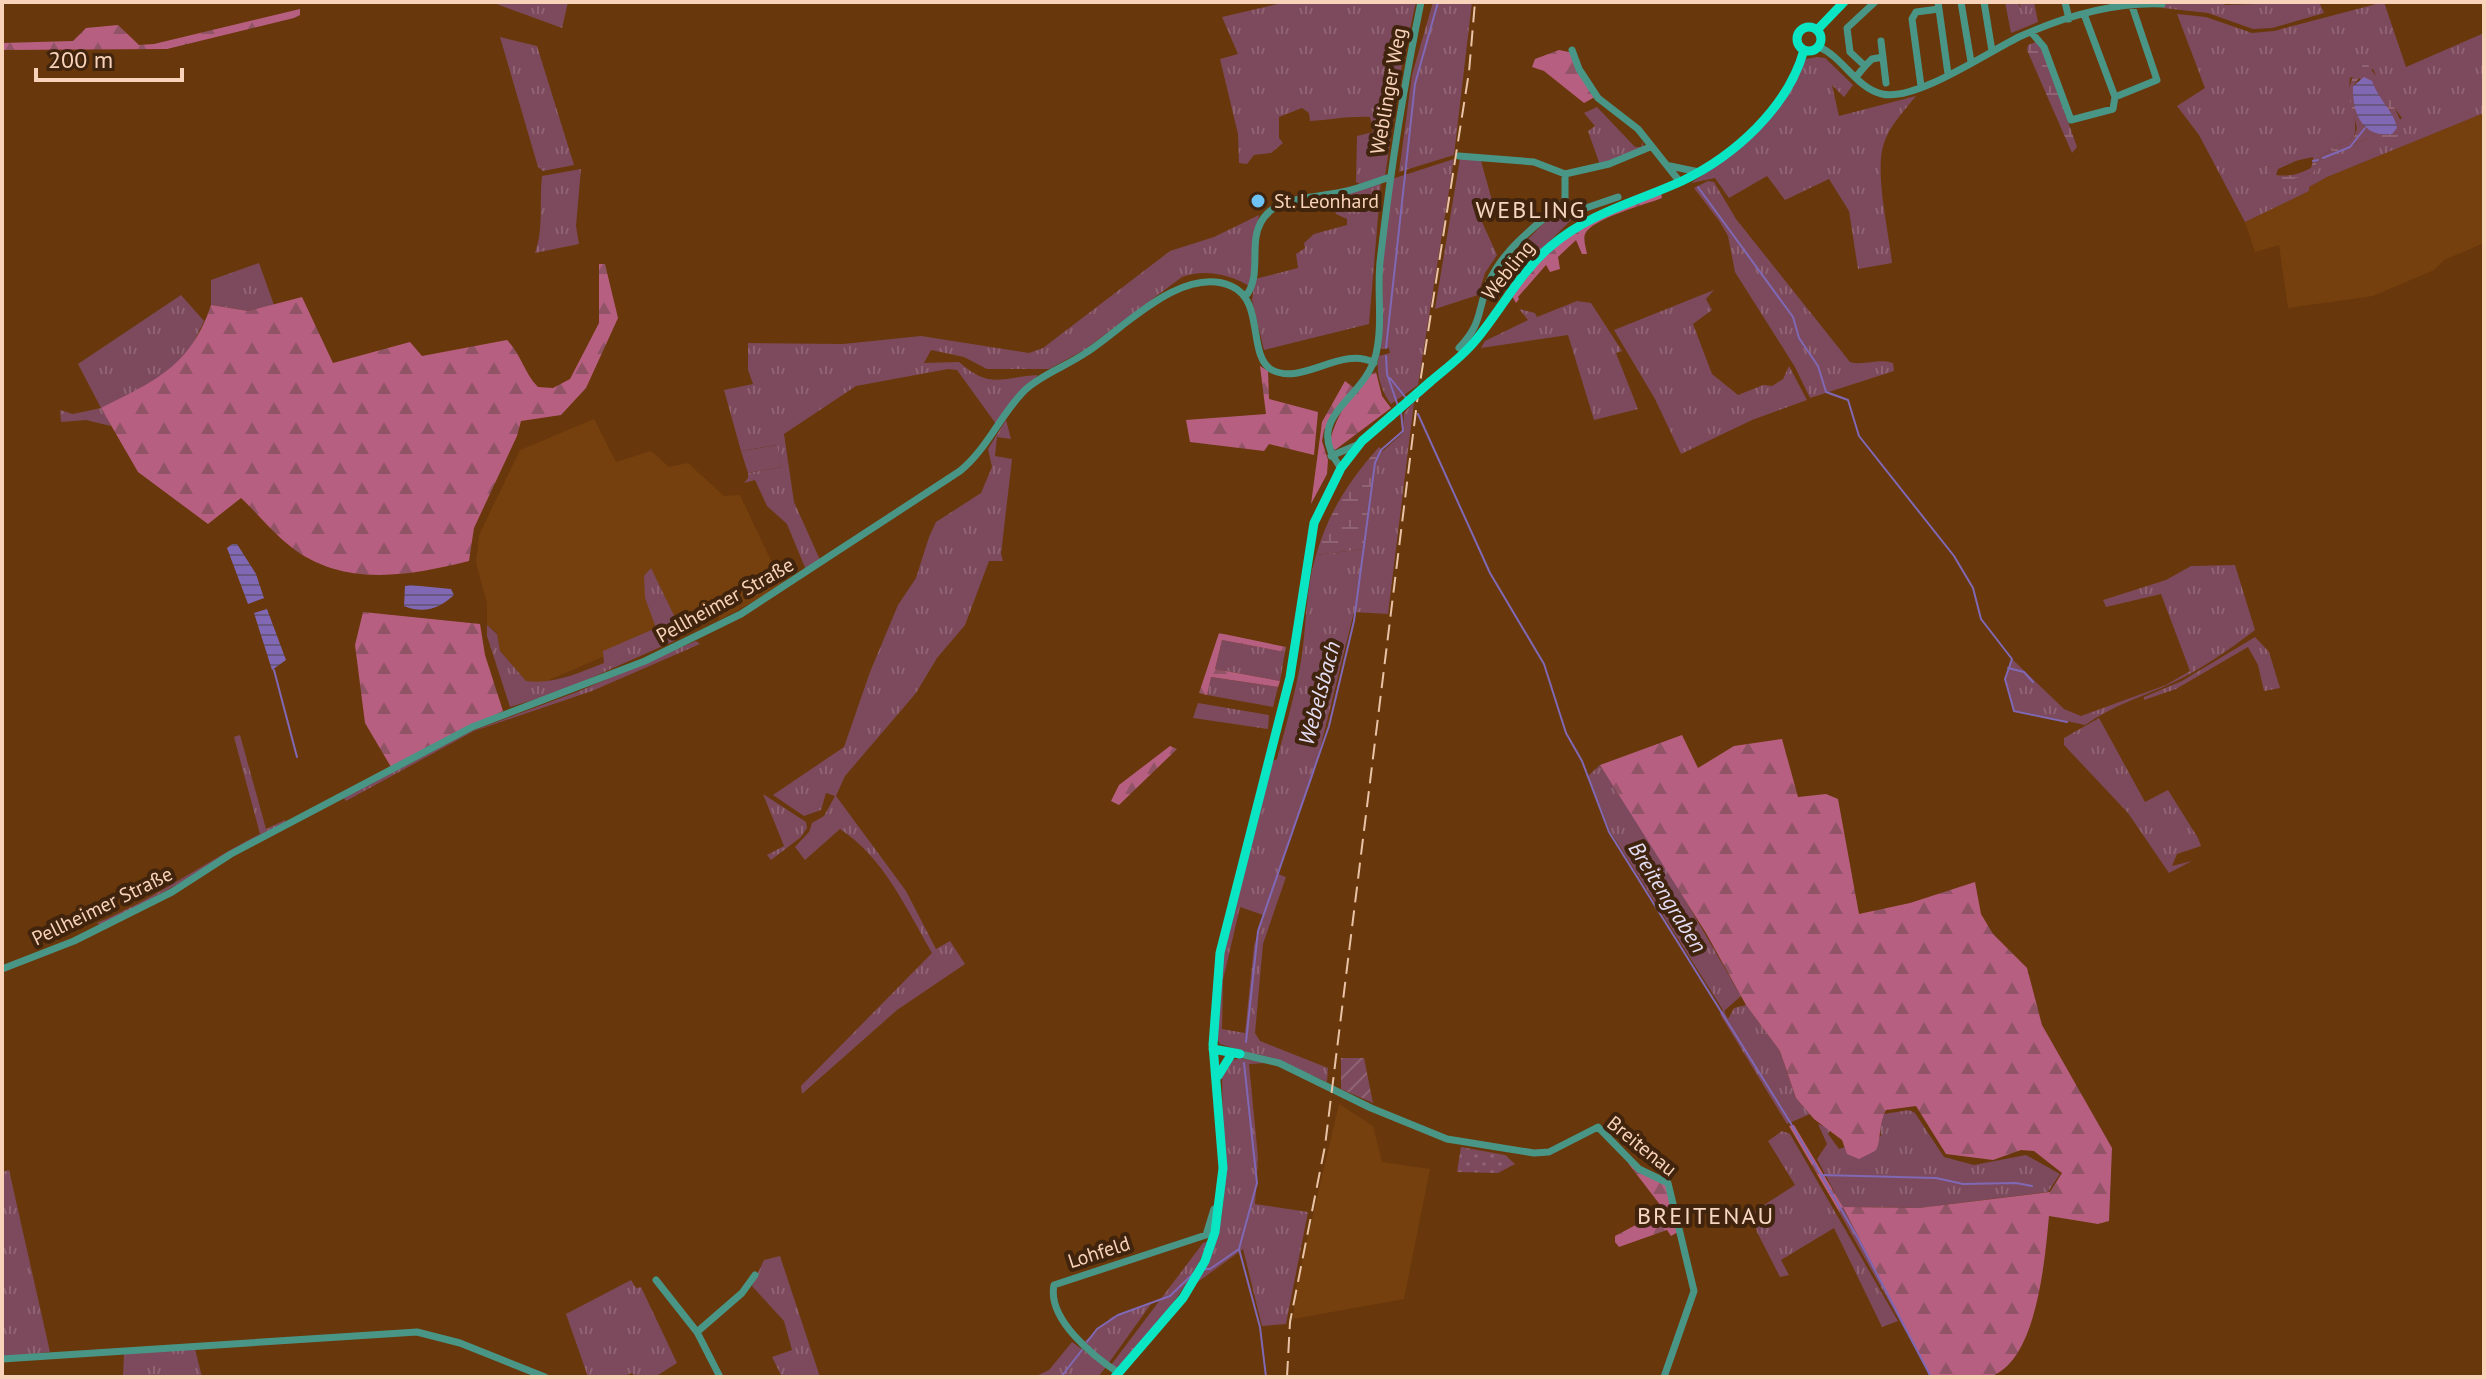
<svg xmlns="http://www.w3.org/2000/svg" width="2486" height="1379" font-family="'PT Sans',sans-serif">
<defs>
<pattern id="grass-tufts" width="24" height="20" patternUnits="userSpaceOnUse" patternTransform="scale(2)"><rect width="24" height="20" fill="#7c4a5c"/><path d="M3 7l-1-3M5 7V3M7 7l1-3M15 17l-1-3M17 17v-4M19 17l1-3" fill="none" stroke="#8f6371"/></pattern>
<pattern id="forest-firs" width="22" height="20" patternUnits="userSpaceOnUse" patternTransform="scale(2)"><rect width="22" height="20" fill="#b75f81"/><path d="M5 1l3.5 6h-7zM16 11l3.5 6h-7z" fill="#915467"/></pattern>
<pattern id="wetland-marsh" width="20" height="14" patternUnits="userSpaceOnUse" patternTransform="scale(2)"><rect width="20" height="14" fill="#7c4a5c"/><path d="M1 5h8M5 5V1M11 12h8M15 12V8" fill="none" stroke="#8f6371"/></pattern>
<pattern id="park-dots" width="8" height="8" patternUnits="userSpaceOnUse" patternTransform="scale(2)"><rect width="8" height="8" fill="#7c4a5c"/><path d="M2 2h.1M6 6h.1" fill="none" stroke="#8f6371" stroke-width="1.8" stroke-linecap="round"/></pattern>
<pattern id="garden-furrows" width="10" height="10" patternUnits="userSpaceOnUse" patternTransform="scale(2)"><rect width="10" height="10" fill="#7c4a5c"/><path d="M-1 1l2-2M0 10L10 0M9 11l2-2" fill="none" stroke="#8f6371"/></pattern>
<pattern id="water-rules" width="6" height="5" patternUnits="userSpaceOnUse" patternTransform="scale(2)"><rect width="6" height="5" fill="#8068b5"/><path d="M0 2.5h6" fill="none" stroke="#6a5883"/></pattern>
</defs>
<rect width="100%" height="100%" fill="#68370b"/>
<path fill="#75400e" d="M2484,113V243L2444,260L2434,270L2373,296L2288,308L2279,245L2255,252L2245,222L2309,191V187L2327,177Z
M594,419L616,462L651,451L669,467L688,463L724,496L740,495L783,586L719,620V616L703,622H684L542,683L526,681L500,651L497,633L487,625V603L476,563L479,535L520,450Z
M1339,1104L1373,1126L1382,1162L1430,1169L1404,1299L1293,1319L1295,1292Z"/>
<path fill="url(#grass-tufts)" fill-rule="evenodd" d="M491,2H568L562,28Z
M1286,2H1416L1400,74L1385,176L1360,184L1356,182L1357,136L1373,132L1370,117C1347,116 1331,120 1310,121L1309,113L1302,108L1279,117V138L1283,143L1271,153L1254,155L1247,164L1239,163L1238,134L1220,59L1238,54L1222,17Z
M1433,2H1472L1454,155L1399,172L1412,75Z
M2005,2H2017L2021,8L2019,2H2034L2038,22L2011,33Z
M2164,2H2223L2225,5L2319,2L2324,13L2272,28L2253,29L2208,13L2163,8Z
M2384,2L2406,67L2484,33V113L2327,177L2309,187V191L2245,222L2199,135L2177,106L2205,88L2177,14L2206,17L2252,33L2274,31ZM2373,69L2382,91L2402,118L2378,137H2369L2317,162L2313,173L2279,181L2268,167L2313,157V161L2354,137C2359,118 2347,98 2350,78Z
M500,37L537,46L574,165L543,171L538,167Z
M1817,57L1825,58L1853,85L1844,97L1832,85L1839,116L1916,96C1904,111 1890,125 1884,143C1874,171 1889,232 1892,263L1858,269L1849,211L1829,179L1785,200L1767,176L1729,198L1715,178L1691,183L1736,152L1779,106L1806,59Z
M1597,107L1635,147H1641L1643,141V147L1600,165L1588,131L1595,126L1584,113Z
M1460,158L1481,161L1493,204L1482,222L1497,255L1485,273L1478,295L1435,309Z
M1454,159L1418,385L1391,404C1381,391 1375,371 1379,356L1390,353L1389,348L1381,349L1383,262L1392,179Z
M581,169L576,226L579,244L535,253C544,228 539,203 542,176Z
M1381,181L1369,324L1264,350L1252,300L1255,279L1298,268L1296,254L1305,248L1304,243L1314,234L1347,225V219L1336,214L1331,196Z
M1708,181L1714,182L1736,219L1850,362C1864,366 1879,358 1893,363L1894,371L1810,398L1795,367L1735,272L1728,236L1720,222L1694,188Z
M1561,206L1575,216L1523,268L1510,257Z
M1259,215L1249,286C1229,274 1204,269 1182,277L1084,350L1049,369H987L964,357L931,350L924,363L959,362C991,390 1001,377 1038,375L996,424L957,370L948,369L856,386L784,434L794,502L821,562L806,570L787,524L767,506L755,480L744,483L748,478V473L782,467L776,445L741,451L724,390L753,384L748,370V343L843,344L921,336L1029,353L1043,348L1170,251L1214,237Z
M259,263L274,305L248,311L211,305V280Z
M1714,290L1706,299L1712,310L1693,324L1712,374L1738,395L1763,385L1772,386L1783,379L1789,366L1807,400L1752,420L1681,454L1655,399L1614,330Z
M181,295L204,321L188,354L157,380L102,408L111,426L86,420L61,422L60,410L73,414L101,408L78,364Z
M1577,301L1591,303L1622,351L1616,353L1638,409L1594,420L1568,335L1481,348L1485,341L1528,320L1519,309L1535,313L1537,317Z
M1414,402L1388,614L1354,612L1314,773L1278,874L1286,877L1263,944L1255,1033L1260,1041L1328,1068L1327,1082L1294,1067L1220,1044L1217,1039L1224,950L1273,761L1277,759C1286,726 1295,694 1301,661C1307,625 1305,590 1316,555L1364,549L1376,463L1383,451L1403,433L1404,413ZM1240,907L1263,915L1254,946L1245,1033L1222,1029L1223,980Z
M1006,420L1011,439L997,437L995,456L1012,459L1001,554L1003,561H989L965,625L937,658L916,693L845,776L836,796L906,891L936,949L950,941L965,964L897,1010L802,1094L801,1086L932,953C906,908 884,858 840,829L805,860L795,847L809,832L812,823L824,816L835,796L826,793L821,810L804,816L773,795L844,747L870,672L898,605L916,578L929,537L936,522L981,493L992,467L988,449Z
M2235,565L2255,630C2229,650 2200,670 2170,684C2141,697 2112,706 2085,725L2014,710L2005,679L2012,659L2064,709L2081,716L2166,685L2190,671L2161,594L2106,607L2103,600L2166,580L2191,566Z
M651,568L682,632L674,641L559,692L510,707L487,636V625L497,634L500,651L526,681C552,685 579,673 604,663L603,651L656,628L645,598L644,576Z
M2255,637L2269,652L2280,688L2264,691L2258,665L2248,647L2176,689L2144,700V697L2182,681Z
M1222,640L1285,652L1280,681L1215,669Z
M696,641L700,644L592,691L474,731L346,801L344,798L472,731L577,692Z
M1210,677L1278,687L1273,707L1207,695Z
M1198,703L1269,715L1268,729L1193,718Z
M2099,718L2145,802L2168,790L2198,838L2201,846L2177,854L2172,866L2192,861L2169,873L2128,813L2064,745V738Z
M240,735L266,829L285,820L286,825L101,926L97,923C155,899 205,862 260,834L234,737Z
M1600,765L1658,853L1741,996L1724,1011L1728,1019L1734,1008L1746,1005L1780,1051L1796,1098L1810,1114L1787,1124L1720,1014L1723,1010L1610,831L1588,776Z
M763,794L806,822L807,828L801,837L771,860L767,855L784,846Z
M1239,1058L1266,1063L1249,1064L1258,1157L1255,1204L1308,1212L1286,1324L1262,1326L1243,1249L1195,1284L1221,1221L1224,1196L1222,1073L1228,1062Z
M1909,1110L1915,1113L1944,1157L1974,1165L2026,1155L2060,1174L2048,1192L1919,1208L1843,1207L1931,1377L1838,1210L1842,1206L1817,1159L1827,1144L1818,1124L1831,1129L1828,1134L1839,1149L1845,1147L1847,1154L1881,1136L1879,1119L1884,1114Z
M1782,1131L1790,1134L1898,1321L1882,1327L1834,1228L1781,1260L1789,1275L1780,1277L1757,1232L1753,1212L1795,1185L1768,1141Z
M9,1170L50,1352L2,1357V1172Z
M1209,1241C1187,1292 1154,1328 1117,1369L1111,1365L1203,1243Z
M780,1256L820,1377H782L772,1357L792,1350L784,1321L752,1286L764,1260Z
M631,1280L636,1288L641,1287L677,1363L655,1377H635L632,1373L622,1377H588L566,1314Z
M1151,1304L1108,1364L1083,1343L1112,1317Z
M1072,1342L1106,1367L1098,1377H1034L1049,1370Z
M195,1349L202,1377H123L124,1354Z"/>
<path fill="url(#forest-firs)" d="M300,9V15L294,18L167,49L2,50V43L73,41L86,28L118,25L139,45L154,44Z
M1559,50L1569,52L1595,97L1584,103L1544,71L1532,67L1535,59Z
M1661,193L1662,198C1647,204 1591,219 1585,234C1583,239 1586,248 1587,254H1582L1576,240L1558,257L1560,269L1550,272L1546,265L1518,297L1519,299L1516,303L1512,296L1548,251L1590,221Z
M599,264H605L618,318L586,388L561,415L521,421L517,436L474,528L469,561C409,576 342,588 290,546C272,532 257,513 241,498L208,524L138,472L101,408C155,381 191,366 211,305L248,311L302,297L333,363L410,342L422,356L507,340C521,354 524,373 538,387L553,388L570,379L599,323Z
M1260,366L1268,371L1269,399L1318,412L1314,455L1269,444L1264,451L1190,442L1186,420L1266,414Z
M1376,372L1382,396L1391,408L1335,450L1330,447C1329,427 1357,379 1376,372Z
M1345,381L1354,388L1324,430L1322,441L1328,460L1327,474L1311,504L1322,422Z
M363,612L480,624L485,655L503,711L391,767L365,723L355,645Z
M1219,633L1286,647L1285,652L1222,640L1215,669L1280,681L1278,687L1211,677L1207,695L1199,693Z
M1682,735L1698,768L1734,746L1782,739L1798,797L1826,794L1838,799L1859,914L1910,903L1975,882L1981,914L1993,934L2027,968L2042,1025L2112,1148L2109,1221L2098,1224L2049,1216C2045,1258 2037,1365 1988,1377C1971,1379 1948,1377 1931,1377L1843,1207L1838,1210L1789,1126L1794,1125L1843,1207L1919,1208L2050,1192L2062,1173L2034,1151L2021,1150L1993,1160L1946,1154L1916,1106L1886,1110C1879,1123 1881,1135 1877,1150L1859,1159L1847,1154L1842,1140L1814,1119L1796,1098L1780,1051L1746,1005L1706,933L1600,765Z
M1170,746L1177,749L1119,805L1111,801L1119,785Z
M1628,1163L1666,1184L1678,1232L1671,1236L1667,1230L1619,1247L1615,1242V1236L1664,1210Z"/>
<path fill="url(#wetland-marsh)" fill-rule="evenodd" d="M2036,42L2042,49L2077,147L2072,153L2027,50L2028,45Z
M2359,56C2370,62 2406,122 2403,132L2396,138L2369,137L2317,162L2313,173L2273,185L2268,167L2298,160L2278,169L2276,175C2290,177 2299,174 2311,168L2313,161L2354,137L2357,128L2348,92ZM2359,78L2378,98L2373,130L2365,128L2354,104L2353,86Z
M1379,447L1383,451L1376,463L1364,549L1316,555C1329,511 1349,481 1379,447Z"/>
<path fill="url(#park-dots)" d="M1461,1147L1505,1155L1515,1164L1498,1173L1457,1172Z"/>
<path fill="url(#garden-furrows)" d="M1341,1058H1364L1373,1103L1341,1089Z"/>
<path fill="#7c4a5c" d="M777,445L782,467L748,473L741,451Z"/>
<path fill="url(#water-rules)" d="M2364,77L2372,81C2378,99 2395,113 2397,128L2392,134C2362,138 2352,112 2353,86Z
M232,544H237L256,574L264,598L248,604L227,548Z
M410,585L451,589L454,595C439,609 424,614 404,606L405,586Z
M267,609L286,660L272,670L254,613Z"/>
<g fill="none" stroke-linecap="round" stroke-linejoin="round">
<path stroke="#8068b5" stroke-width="2" d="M315,2H328
M2323,158L2350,147L2365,128
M2313,161L2318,160
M1698,187L1793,317L1799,338L1818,366L1826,392L1848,400L1859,436L1954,556L1973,588L1981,619L2012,659L2005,679L2014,711L2067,722
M1386,348L1415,84L1438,2
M1386,356L1387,374L1398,406
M1390,378L1406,398
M1418,414L1490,573L1544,664L1566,733L1582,761L1609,832L1790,1122L1859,1240L1931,1377
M2008,668L2024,672L2033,682
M274,670L297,757
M1246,1042L1258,931L1329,726L1354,621L1375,463L1381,450L1403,431L1401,412
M1244,1063L1257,1183L1239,1249L1260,1327L1266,1377
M1822,1175L1936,1178L1963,1184L2016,1183L2032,1186
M1204,1269H1210L1239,1249
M1087,1342L1097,1329L1118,1315L1170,1296L1198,1269
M1061,1377L1082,1350"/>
<path stroke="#4a9686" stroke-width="7" d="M1938,2L1948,74
M1961,2L1971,62
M1984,2L1992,51
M2065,2L2069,19
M2031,32L2044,47L2071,120L2113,109L2115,97L2084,14
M1881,41L1886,83
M1819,47C1843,57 1856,88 1882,94C1916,102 1989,51 2021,36C2066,16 2113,2 2162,4
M1572,50L1579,69L1598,98L1638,129L1680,182
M1865,66L1872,59L1883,57
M1856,77L1865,66L1850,52L1847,28L1875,2
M1921,86L1912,19L1916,12L1939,9
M2115,97L2157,80L2131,3
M1459,156L1534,162L1565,174L1609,164L1650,147
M1670,166L1699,172
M1565,174V201L1574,212L1618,197
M1245,297C1259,281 1253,257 1256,237C1263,194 1309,200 1342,192C1358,189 1374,182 1390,177
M1459,348C1484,321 1476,312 1489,282C1503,249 1539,223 1565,201
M1331,456L1357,445
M1341,468C1300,416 1365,401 1376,354C1383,324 1377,292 1380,262C1390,174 1403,89 1421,2
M2,969L74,941L172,892L231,854L472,727L645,661L741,614L960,471C988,448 1000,415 1025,390C1042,374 1067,366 1087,352C1124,328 1182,265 1231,286C1265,300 1247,356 1272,370C1303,386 1342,345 1374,363
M1240,1054L1279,1063L1371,1108L1447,1139L1534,1153L1549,1152L1598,1127L1639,1169L1668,1183L1669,1187L1694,1291L1664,1377
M656,1280L697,1332L720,1377
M697,1332L742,1293L755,1275
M2,1359L417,1332L460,1343L545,1377
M1119,1373C1094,1357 1047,1319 1054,1285L1206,1235L1214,1209"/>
<path stroke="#0ae5c4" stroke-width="9" d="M1797 39a12 12 0 1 1 24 0a12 12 0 1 1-24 0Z
M1817,30L1844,2
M1430,382C1445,369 1462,357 1475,341C1501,310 1520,272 1551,246C1591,212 1636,202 1682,181C1734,156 1788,108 1804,50
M1213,1049L1240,1054
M1218,1076L1231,1055
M1115,1377L1183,1298L1205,1261L1215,1232L1223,1168L1213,1045L1220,953L1290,677L1314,523L1341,468L1362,441L1391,416"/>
<path stroke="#e9c3a7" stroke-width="2" stroke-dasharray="16 8" stroke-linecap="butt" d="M1287,1377L1290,1322L1325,1146L1417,402L1469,72L1475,2"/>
<path stroke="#0ae5c4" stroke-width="9" d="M1391,416L1430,382"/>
</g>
<circle fill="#6fc2f4" stroke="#40240e" stroke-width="3" cx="1258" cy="201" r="8"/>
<g text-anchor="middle" stroke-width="8" stroke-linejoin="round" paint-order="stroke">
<g font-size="20" fill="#f8d3b9" stroke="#40240e">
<text transform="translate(1388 91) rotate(-80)" y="7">Weblinger Weg</text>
<text transform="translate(1508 270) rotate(-51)" y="7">Webling</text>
<text transform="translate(725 600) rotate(-29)" y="7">Pellheimer Straße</text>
<text transform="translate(102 906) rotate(-26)" y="7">Pellheimer Straße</text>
<text transform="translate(1642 1146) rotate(39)" y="7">Breitenau</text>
<text transform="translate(1099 1252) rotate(-18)" y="7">Lohfeld</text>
</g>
<g font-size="20" fill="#f8d3b9" stroke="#40240e" text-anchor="start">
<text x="1274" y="208">St. Leonhard</text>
</g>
<g font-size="22" font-style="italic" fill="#e5dff5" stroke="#40240e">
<text transform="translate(1319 693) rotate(-75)" y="8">Webelsbach</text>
<text transform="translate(1668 897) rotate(58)" y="8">Breitengraben</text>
</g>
<g font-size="24" letter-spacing="2" fill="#f5d7c2" stroke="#40240e">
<text x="1531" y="218">WEBLING</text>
<text x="1706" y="1224">BREITENAU</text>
</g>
</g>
<rect width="2486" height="1379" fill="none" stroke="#f8d3b9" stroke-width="8"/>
<path d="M36 68v12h146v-12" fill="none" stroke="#f8d3b9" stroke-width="4"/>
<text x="48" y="68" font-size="24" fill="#f8d3b9" stroke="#40240e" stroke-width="6" paint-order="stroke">200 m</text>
</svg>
